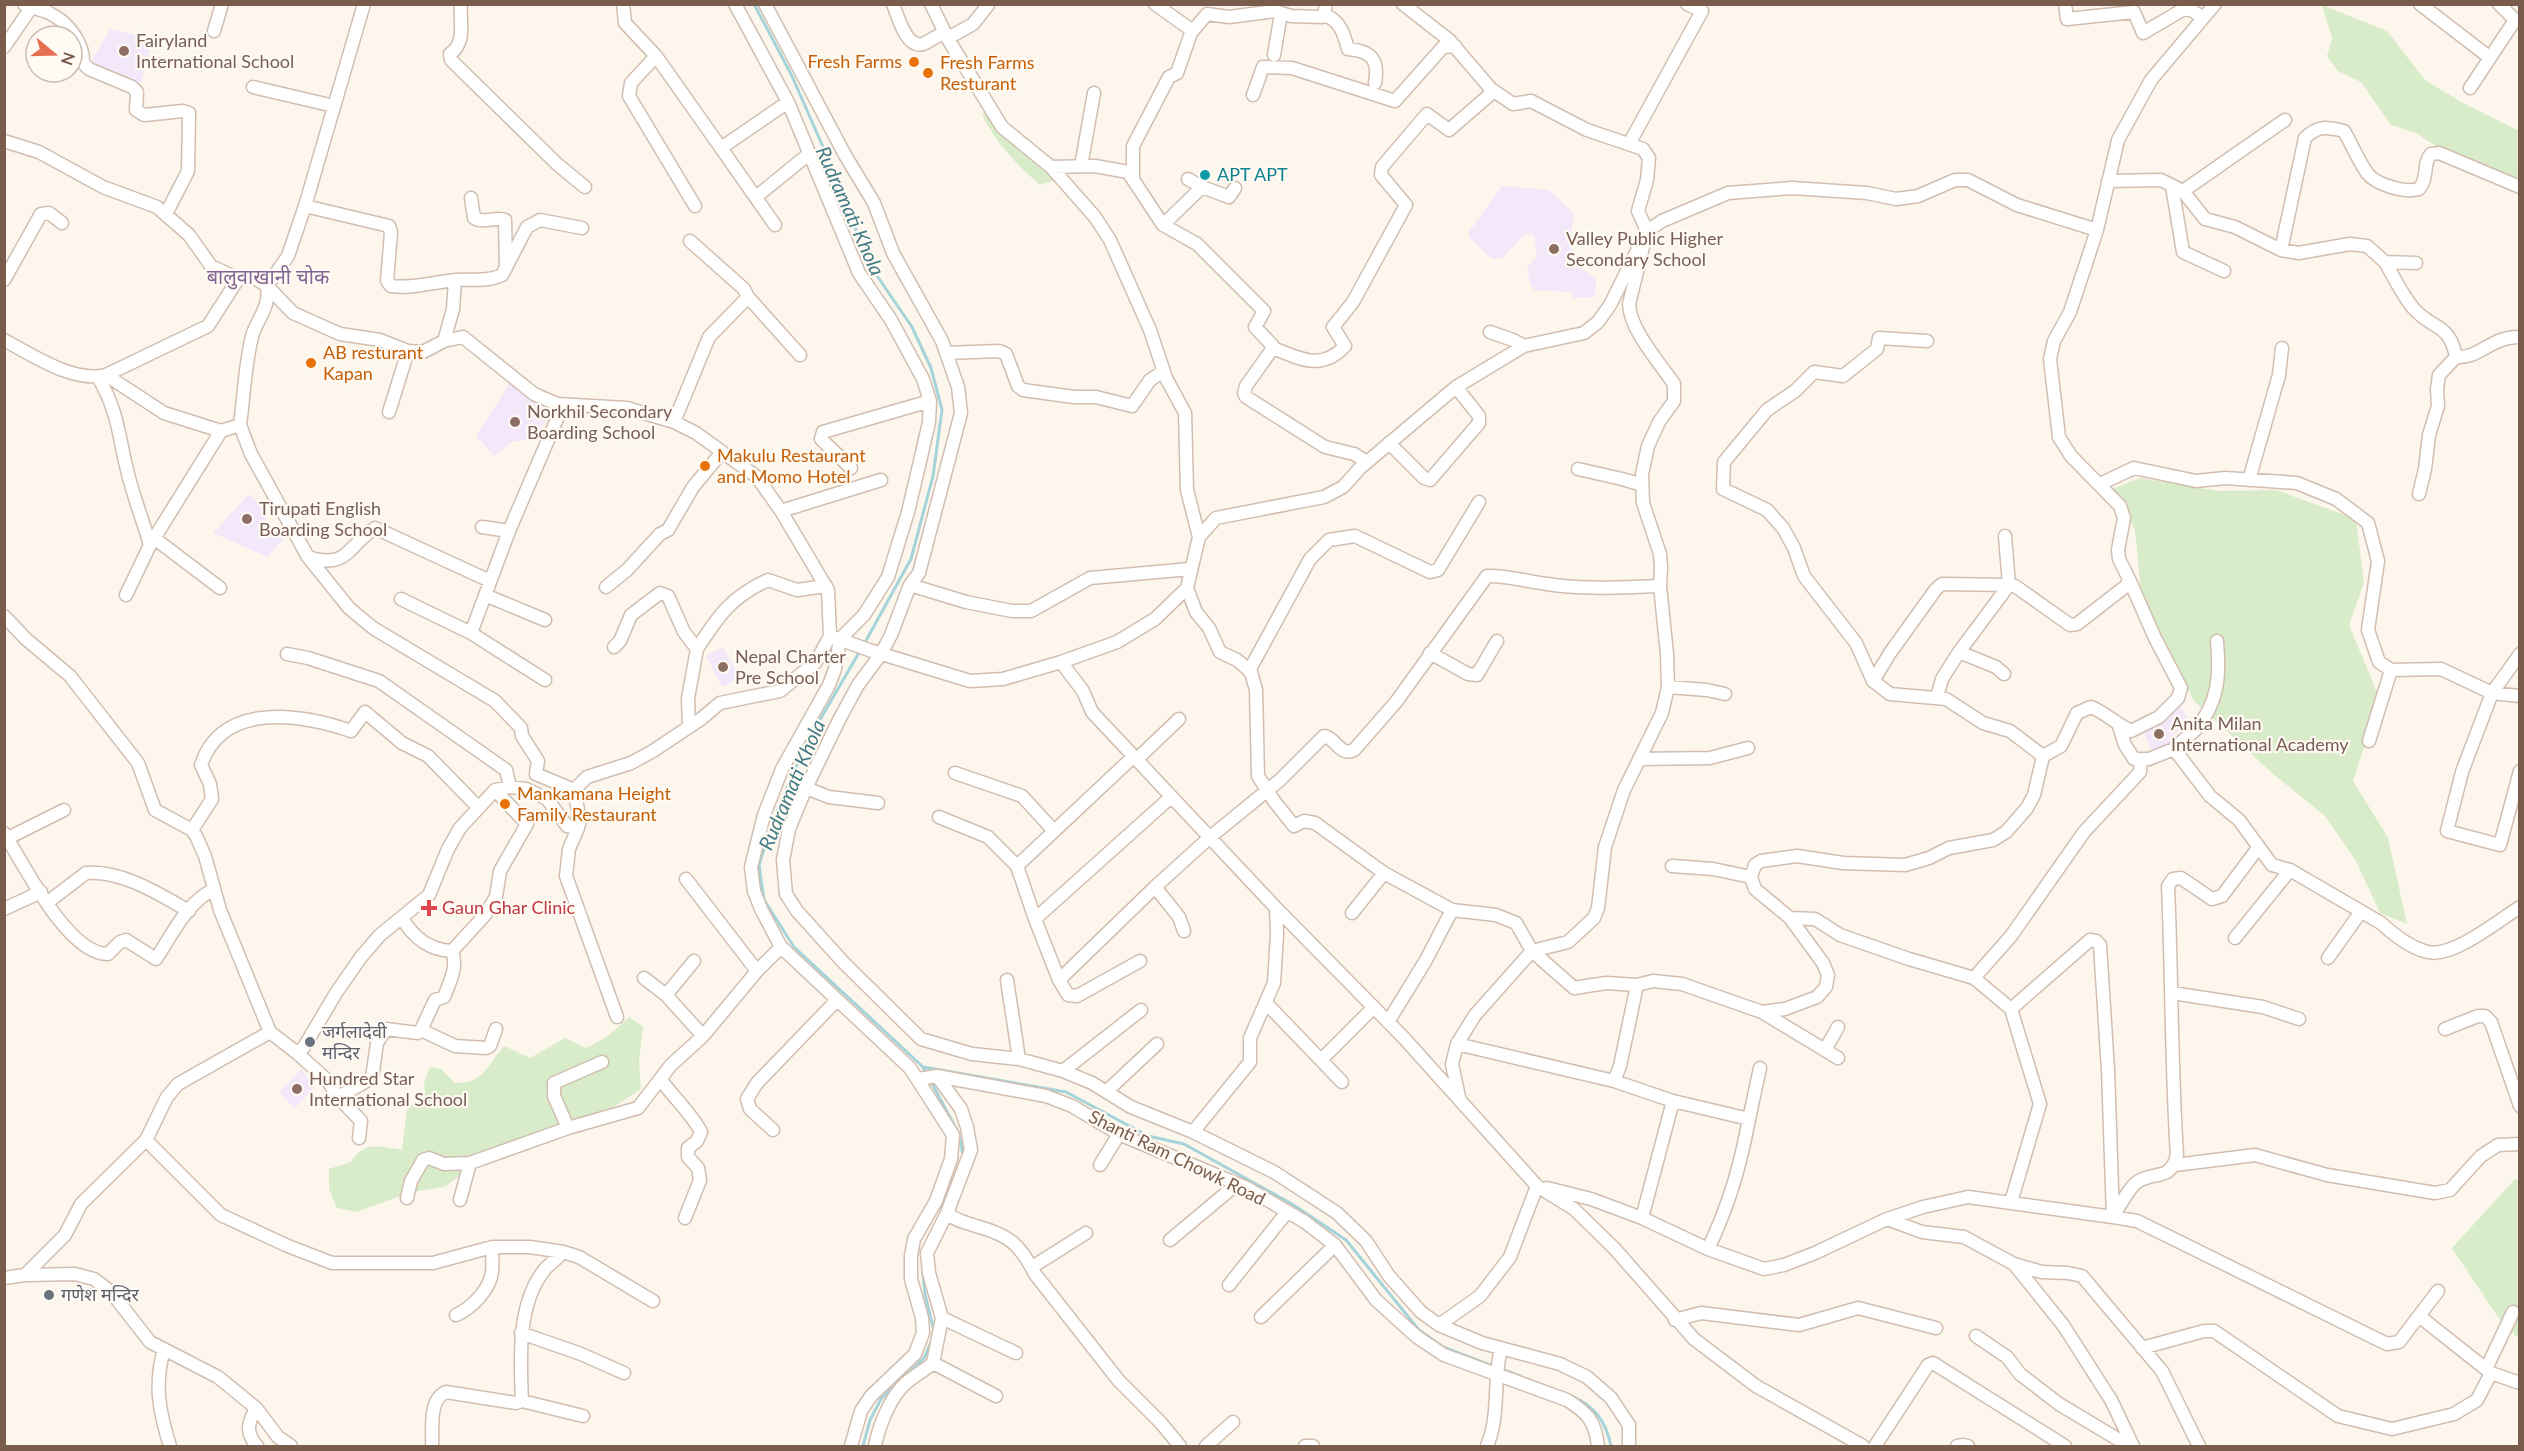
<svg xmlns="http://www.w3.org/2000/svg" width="2524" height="1451" font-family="Lato,'Noto Sans Devanagari',sans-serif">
<rect width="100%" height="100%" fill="#fdf6ec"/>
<path fill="#f3e8fa" d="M110,29L153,39L141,83L90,63Z
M1502,186L1549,190L1574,214L1569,242L1578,266L1596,279L1595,297L1573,298L1572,292L1534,290L1530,284L1527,268L1537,256L1534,236L1526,233L1502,258L1492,259L1469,237V232Z
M512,380L554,406L540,429L527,439L512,442L494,456L476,436Z
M249,494L267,512L264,532L275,527L283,539L267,557L213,533Z
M723,647L740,678L722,687L706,656Z
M2180,706L2189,720L2179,726L2181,729L2169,738L2172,745L2152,752L2143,729Z
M302,1069L314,1088L294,1109L279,1091Z"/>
<path fill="#d8ecc9" d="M2322,5L2387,31L2425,80L2463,103L2519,131V183L2491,173L2477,160L2473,165L2442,150L2416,133L2391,125L2361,82L2338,71L2327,56L2332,38Z
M988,109L1056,180L1040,185C1017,165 994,141 982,114Z
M2140,478L2218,491L2276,490L2356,519L2364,583L2349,625L2380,699L2353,781L2388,838L2407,924L2380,913L2356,861L2325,816L2272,773L2194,701L2142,603L2135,530L2112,489Z
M629,1017L643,1027L639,1062L641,1089L586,1125L482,1161L444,1187L411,1192L357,1212L337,1208L329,1189V1169L351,1162C364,1140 380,1147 402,1150L407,1109L425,1093L424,1082L430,1067L441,1069L455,1083C483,1084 488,1065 504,1046L530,1058L565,1038L586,1048L608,1036Z
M2515,1179L2519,1181V1339L2500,1320L2452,1248Z"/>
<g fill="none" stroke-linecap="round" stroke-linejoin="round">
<path stroke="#a5d3da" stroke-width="3" d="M754,4L791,74L831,165L869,264L912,327L931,368L942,410L933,476L911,559L863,646
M860,651L807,742L774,818L759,865L764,900L794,947L923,1067L927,1074
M923,1067L1066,1092L1148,1136L1184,1144L1292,1204L1346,1240L1419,1330L1443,1347L1495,1367
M930,1080L959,1134L963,1155
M923,1273L925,1294L934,1331
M1501,1369L1520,1376
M1571,1396C1595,1406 1606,1422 1611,1446
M863,1446L870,1420L881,1399L924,1358L932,1340"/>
<g stroke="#d1beb0" stroke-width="15">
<path id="street" d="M24,4C33,9 43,9 51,14C69,23 84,44 83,63L89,69L132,87L137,92L136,110L144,115L183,111L189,113L188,171L166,214
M461,4C459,22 467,42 450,54L451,60L557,164L585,187
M623,4L625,23L656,56
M735,4L788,102L859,273L891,320L923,379L930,401L929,422L921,457L908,512L888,577L864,615L840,639L835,669L829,685L782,769L764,815L751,867L754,891L761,909L781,947L910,1068L953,1135L951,1159L936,1201L914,1239L911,1256V1279L922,1318L923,1333L915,1354L871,1396L861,1411L851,1446
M765,4L845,155L874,203L893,253L942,341L958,387L961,413L919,573L910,585L891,635L881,654L858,685L839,720L806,788L789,829L783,860L786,894L797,911L843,962L921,1039L972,1054L1019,1059L1063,1071L1092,1083L1131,1107L1193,1132L1274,1172L1337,1213L1366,1241L1389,1276L1421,1312L1439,1325L1482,1343L1560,1364L1587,1377L1611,1398L1629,1425V1446
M893,4C898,16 906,49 923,44C930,41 938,35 945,32
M931,4L948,39L1002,127L1051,167L1095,217L1110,240L1150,330L1166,378L1185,413L1187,490L1199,537
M1403,4L1449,40L1491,89L1513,104L1531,101L1587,130L1643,149L1649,158L1647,180L1638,211L1647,231L1629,304C1630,330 1659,362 1674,384V401L1659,422L1648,446L1642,474L1643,503L1660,554L1661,567L1660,586L1667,654L1668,687L1662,713L1624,790L1605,847L1598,908L1594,918L1568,942L1532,951L1475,1015L1457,1044L1452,1064L1459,1097
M2065,4L2067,19L2134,12L2143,33L2184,9L2193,11L2203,18
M2420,4L2489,57
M1281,13L1291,16L1322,17L1324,15L1326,4
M1324,15C1340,20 1344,34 1348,49C1372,51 1379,60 1375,83
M214,31L222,4
M1191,33L1207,14L1229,17L1275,11L1281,13L1274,55
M948,38L973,24L988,5
M4,47L31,8
M253,87L334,106
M2470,88L2515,20L2499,4
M1253,95L1263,67L1292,68L1395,101L1443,47L1455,46
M4,141L39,152L103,187L157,207L189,235L211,266L238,279
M1629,144L1702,11L1687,4
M1081,166L1094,93
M1051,167L1095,166L1128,172L1163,225L1197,244L1264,311L1255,327L1273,346V348L1246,386L1244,393L1246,397L1325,447L1354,454L1367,462
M1133,178V146L1169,77L1177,73L1191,33L1190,29L1155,4
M1188,179L1202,187
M2108,181L2161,180L2183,191L2285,120
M2172,186L2183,252L2224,271
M2183,191L2205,219L2235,227L2281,250L2305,138C2318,125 2327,127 2344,131C2352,145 2358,160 2367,173C2376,185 2405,193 2419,189C2429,178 2422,164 2431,154L2439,153L2520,187
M756,197L810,153
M471,198L474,218C484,224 495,216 505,220L506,268
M305,206L389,226L391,233L387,281L391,286C412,289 434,282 456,280C472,279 487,282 502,275L527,227L540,220L582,228
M695,206L629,96L631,83L656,56L721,148
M775,225L721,148L788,102
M1163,225L1202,187L1229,197L1235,188
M690,241L744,289L748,297L800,355
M2281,250L2299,253L2350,244L2367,246L2385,262L2416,263
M2385,262C2394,277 2403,297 2415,310C2434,330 2450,324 2456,357C2480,359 2491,336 2520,337
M4,280L41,214L49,213L62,223
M1490,332L1513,340L1524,346
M4,340C32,355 73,383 106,375L208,326L238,279L255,278L267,286L293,313L340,334L380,340L408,351L423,352L444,341L463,337L534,394L557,404L627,408L674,422L696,433L757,477L781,511L828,590L830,636L872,651L970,681L1003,679L1061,662L1117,642L1155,619L1187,588L1199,537L1216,518L1324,497L1343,487L1360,468L1456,387L1524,346L1584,333L1598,322L1610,305L1647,231L1662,221L1728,193L1792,188L1867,193L1896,199L1918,196L1955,180H1968L2017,205L2097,230
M444,341L453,309L455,280
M1273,348C1300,359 1322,371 1345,346L1333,327L1353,302L1406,205L1381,175L1382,167L1427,114L1449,130L1494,91
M946,353L999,351L1006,354L1018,386L1023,390L1074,397H1096L1132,406L1150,380L1164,371
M106,375L164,413L221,431
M98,377C119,413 118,435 128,474C134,498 143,521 150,545
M389,412L408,351
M674,422L709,337L748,297
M240,425L251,454L308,557L349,608L373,628L495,701L521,728L522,736L538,761L536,774L574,790
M1389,443L1424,478L1430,480L1479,423V416L1456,387
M851,468L821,439L823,432L930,401
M1578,469L1622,479L1642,485
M2249,480L2279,375L2282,348
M2100,484L2134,468L2196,481L2225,478L2297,483L2336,499L2368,523L2378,561L2368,630L2379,662L2391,670L2441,669L2492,693L2520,696
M2419,494L2425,469L2429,435L2438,406L2437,389L2439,375L2456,357
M781,511L881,480
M482,527L509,531
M154,538L220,588
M308,557C348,570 348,545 375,528L490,581
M910,585L966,602L1012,611H1031L1090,578L1190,569
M606,587L627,570L660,534L668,530L693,487L722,452
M1187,588L1196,612L1209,628L1220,652L1237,660L1251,672L1256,690L1258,776L1274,801L1294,826L1304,821L1315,823L1384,873L1452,910L1496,915L1516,923L1532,951L1574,988L1606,983L1637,985L1653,981L1682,984L1762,1012L1785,1009L1817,997L1826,987L1828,975L1823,963L1790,918L1755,889L1751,877L1755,865L1761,861L1797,856L1843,863L1905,865L1929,858L1949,848L1993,840L2006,832L2027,808L2034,795L2043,756L2010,731L1983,723L1946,699L1890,694L1873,681L1890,653L1936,589L1942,584L2009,585L2015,586L2070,625L2077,624L2126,586L2129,579L2119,559L2118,550L2124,518L2120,506L2071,456L2059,437L2050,359L2054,341L2070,312L2097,230L2118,140L2151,80L2215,4
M126,595L150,545L221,431L240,425C244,396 245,361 253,333C260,315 270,306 267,286L288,256L305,206L364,4
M485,595L545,620
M401,599L471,633L509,531L563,405
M4,616L26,639L70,676L138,763L155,810L192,830L196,836L205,856L220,910L270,1032L297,1053L304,1047L336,993L361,957L380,935L429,895L448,849L460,828L495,790L510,787L526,789L547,799L567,826L578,828L580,820L574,790L587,777L631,763L653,751L701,719L720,703L780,691L816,662L830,636
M471,633L545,680
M614,647L620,641L631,615L660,593L668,596L684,632L697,649L688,698L689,726
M697,649C718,616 731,597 768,580L797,590L826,586
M1959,652L2009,585L2005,536
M1430,653L1468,674L1477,675L1497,641
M287,654L308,658L379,681L506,770L510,787
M2520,654L2492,693L2462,772L2447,831L2500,845L2520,771
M1061,662L1083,691L1092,712L1276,908L1403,1037L1537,1186L1574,1209L1614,1248L1694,1339L1756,1386L1863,1446
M1249,671L1310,559L1329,540L1355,536L1430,572L1438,570L1479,502
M1873,681L1856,643L1804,576L1794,548L1783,528L1767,510L1723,489L1724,462L1767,410L1795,391L1814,372L1843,376L1877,349L1879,338L1927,341
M1668,687L1707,690L1725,694
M1937,697L1942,679L1959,652L1996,667L2004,674
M2119,726L2125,745L2134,759H2149L2174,749L2210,796L2239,820L2272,865L2290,870L2381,923C2394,935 2410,948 2428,952C2453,958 2499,920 2520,907
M2369,741L2391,670
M2174,749C2180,742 2188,737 2195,730C2219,703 2220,675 2217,641
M2043,756L2061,746L2077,713L2091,707C2106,713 2116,724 2131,731L2159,717L2178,698L2181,688L2155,638L2129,579
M1639,759L1710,758L1748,748
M1136,760L1179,719
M955,773L1022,796L1054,831
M806,788L829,797L878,803
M939,817L988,837L1017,866L1035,919L1171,797
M578,828L569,849L566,876L617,1017
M192,830L212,799L210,784L201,765C222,701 301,714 351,731L365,712L402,743L428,756L478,807
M4,833C24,864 67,954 108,954L120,942L126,940L156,959C171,936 188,901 213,890
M8,838L64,810
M1017,866L1133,757
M1672,866L1713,869L1751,877
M686,879L757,971
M48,902L86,873C122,870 159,894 189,911
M4,909L41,892
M1352,913L1384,873
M402,918C413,937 428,950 452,951
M1790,918L1815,919L1840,935L1909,959L1974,978L2011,936L2084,832L2140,772L2141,760
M1035,919L1059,980L1068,995L1077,996L1140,961
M1184,931L1179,917L1155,887L1209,838L1280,780L1324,736C1336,738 1340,757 1354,750L1396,702L1487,576C1507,575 1527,582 1547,584C1584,590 1623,587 1660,586
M2235,938L2290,870
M2328,958L2360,913
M644,978L666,995L703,1036
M1974,978L2011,1009L2040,1104L2011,1202
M1007,980L1019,1059
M1059,980L1155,887
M2172,993L2263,1007L2299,1019
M666,995L694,961
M1266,1003L1342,1082
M2011,1009L2090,940L2096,941L2100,945L2108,1070L2113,1217L2137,1221L2387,1344L2399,1342L2438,1291
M1762,1012L1838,1058
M1388,1022L1426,960L1452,910
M2445,1029L2478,1016H2485L2491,1022L2520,1106
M421,1030L455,1046L486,1048L490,1046L496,1029
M1457,1044L1614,1081L1673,1101L1749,1119C1740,1167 1729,1205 1708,1249
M1825,1050L1838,1027
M297,1053L328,1081L338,1097L361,1121L359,1138
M1321,1060L1374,1007
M1063,1071L1141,1010
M918,1079L937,1076L1046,1096L1072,1106L1119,1134L1247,1188L1305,1222L1335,1245L1376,1300L1417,1337L1444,1355L1567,1400C1588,1413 1595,1421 1598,1446
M661,1080C674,1098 691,1113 701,1132L697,1141L688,1148V1157L698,1168L700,1180L685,1218
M1614,1081L1620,1066L1637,985
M1107,1091L1157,1044
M338,1097L372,1078L377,1043L386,1029L418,1033L421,1030L435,1000L444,997C450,982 458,967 452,951L485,915L496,897L500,871L527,824L495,790
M1749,1119L1760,1068
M568,1128L554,1096V1083L602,1062
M773,1130L750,1109L747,1099L757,1083L837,1000
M1193,1132L1250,1062V1038L1274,983L1277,934L1276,908
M146,1140L221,1215L288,1246L332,1263H433L492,1247H530L563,1252L579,1257L653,1301
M1100,1165L1119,1134
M2175,1165L2255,1155L2327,1175L2435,1193L2450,1190L2481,1156L2498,1145L2520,1144
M1547,1188L1591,1199L1642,1218L1708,1249L1764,1269L1784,1265L1815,1253L1887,1219L1923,1207L1968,1197L2113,1217C2119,1207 2128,1189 2137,1182C2156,1170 2170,1182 2177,1155C2171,1065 2172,975 2168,886L2173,879L2181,878L2212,899L2222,896L2258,848
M407,1198L411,1181L423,1160L429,1158L444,1164L470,1163L568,1128L638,1108L671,1065L703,1036L757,971L781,947
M460,1200L470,1163
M947,1213C956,1221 965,1222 976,1226C1009,1235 1020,1244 1035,1274L1119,1381L1161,1423L1180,1446
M1642,1218L1673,1101
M1887,1219L1922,1232L1964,1237L2014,1264L2063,1325L2111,1400L2133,1446
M1170,1240L1237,1184
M2014,1264L2042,1272L2068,1273L2082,1276L2162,1371L2199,1446
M1032,1267L1086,1233
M25,1275L65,1235L81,1204L146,1140L167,1097L178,1084L270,1032
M4,1278L25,1275L75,1274L94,1279L111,1292L150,1342L218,1377L256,1408L278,1437L291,1446
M1229,1285L1287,1212
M456,1315C472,1308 490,1289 492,1272C493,1264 492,1255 492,1247
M2419,1316L2491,1373L2520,1383
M1261,1317L1335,1245
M942,1318L1016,1353
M1675,1320L1701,1313L1799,1325L1858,1308L1936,1328
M1439,1325L1480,1296L1510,1257L1537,1186
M521,1333L581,1354L624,1373
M1976,1336L2007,1357L2020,1374L2059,1404L2129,1446
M2142,1348L2204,1331H2214L2338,1416L2392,1429L2454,1414L2477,1400L2491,1373
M164,1349C154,1385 159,1411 170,1446
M933,1363L996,1396
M2486,1369L2513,1312
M522,1401C520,1359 517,1301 546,1268C551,1263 558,1258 563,1252
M256,1408C248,1423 245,1432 257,1446
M432,1446C433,1429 428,1400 446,1392L516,1403L522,1401L583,1416
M875,1446C879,1426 890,1397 906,1383C915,1375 925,1370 933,1363L942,1318L929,1273L927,1253L947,1213L971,1150L967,1127L961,1109L937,1076
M1206,1446L1233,1422
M1305,1446H1313
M1487,1446C1500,1416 1493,1380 1501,1348
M1875,1446L1928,1365L1933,1363L2065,1446
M1957,1446L1963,1445L1968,1446"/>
</g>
<use href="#street" stroke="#fff" stroke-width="12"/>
</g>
<g fill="#8d6e63" stroke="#fffaf3" stroke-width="2">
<circle cx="124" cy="51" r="6"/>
<circle cx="1554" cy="249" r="6"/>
<circle cx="515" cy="422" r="6"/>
<circle cx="247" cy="519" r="6"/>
<circle cx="723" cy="667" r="6"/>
<circle cx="2159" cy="734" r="6"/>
<circle cx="297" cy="1089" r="6"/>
</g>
<g fill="#e8710a" stroke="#fffaf3" stroke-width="2">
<circle cx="914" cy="62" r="6"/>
<circle cx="928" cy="73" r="6"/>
<circle cx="311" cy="363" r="6"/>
<circle cx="705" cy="466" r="6"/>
<circle cx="505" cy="804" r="6"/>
</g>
<circle fill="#0f9aa8" stroke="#fffaf3" stroke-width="2" cx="1205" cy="175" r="6"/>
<path fill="#e0444e" stroke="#fffaf3" stroke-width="2" d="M426 899h6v6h6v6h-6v6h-6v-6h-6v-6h6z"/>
<g fill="#6b7280" stroke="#fffaf3" stroke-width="2">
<circle cx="310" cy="1042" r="6"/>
<circle cx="49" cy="1295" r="6"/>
</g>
<g text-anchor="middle" stroke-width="4.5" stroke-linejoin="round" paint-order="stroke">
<g font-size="18" fill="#785e54" stroke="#fffaf3" text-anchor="start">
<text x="136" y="47">Fairyland<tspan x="136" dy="21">International School</tspan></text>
<text x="1566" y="245">Valley Public Higher<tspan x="1566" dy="21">Secondary School</tspan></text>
<text x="527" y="418">Norkhil Secondary<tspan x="527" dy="21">Boarding School</tspan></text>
<text x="259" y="515">Tirupati English<tspan x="259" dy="21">Boarding School</tspan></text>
<text x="735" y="663">Nepal Charter<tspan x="735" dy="21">Pre School</tspan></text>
<text x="2171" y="730">Anita Milan<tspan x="2171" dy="21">International Academy</tspan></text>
<text x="309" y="1085">Hundred Star<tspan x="309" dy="21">International School</tspan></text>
</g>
<g font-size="18" fill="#c56008" stroke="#fffaf3" text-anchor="start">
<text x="902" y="68" text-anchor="end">Fresh Farms</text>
<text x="940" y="69">Fresh Farms<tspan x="940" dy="21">Resturant</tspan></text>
<text x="323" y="359">AB resturant<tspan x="323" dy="21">Kapan</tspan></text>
<text x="717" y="462">Makulu Restaurant<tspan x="717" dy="21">and Momo Hotel</tspan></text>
<text x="517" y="800">Mankamana Height<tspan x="517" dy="21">Family Restaurant</tspan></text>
</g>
<g font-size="18" fill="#0d838f" stroke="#fffaf3" text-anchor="start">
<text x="1217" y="181">APT APT</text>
</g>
<g font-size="18" fill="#be3a42" stroke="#fffaf3" text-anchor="start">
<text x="442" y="914">Gaun Ghar Clinic</text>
</g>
<g font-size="18" fill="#5b616d" stroke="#fffaf3" text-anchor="start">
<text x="322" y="1038">जर्गलादेवी<tspan x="322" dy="21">मन्दिर</tspan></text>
<text x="61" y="1301">गणेश मन्दिर</text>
</g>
<g font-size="18" fill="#7a5c4d" stroke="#fffaf3">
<text transform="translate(1177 1158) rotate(26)" y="6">Shanti Ram Chowk Road</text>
</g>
<g font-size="20" font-style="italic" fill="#437c86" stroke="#fffaf3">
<text transform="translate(850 211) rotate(66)" y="7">Rudramati Khola</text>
<text transform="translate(792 785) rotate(-67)" y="7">Rudramati Khola</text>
</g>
<g font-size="20" fill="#846695" stroke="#fffaf3">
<text x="268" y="284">बालुवाखानी चोक</text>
</g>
</g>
<rect width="2524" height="1451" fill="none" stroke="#7a5c4d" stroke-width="12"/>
<g transform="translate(54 54) rotate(109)"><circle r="28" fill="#fffaf3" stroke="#cabbb1" stroke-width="1.5"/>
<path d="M0-4.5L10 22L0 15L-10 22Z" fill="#e76f51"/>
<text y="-9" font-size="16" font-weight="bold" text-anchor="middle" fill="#7a5c4d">N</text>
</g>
</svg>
